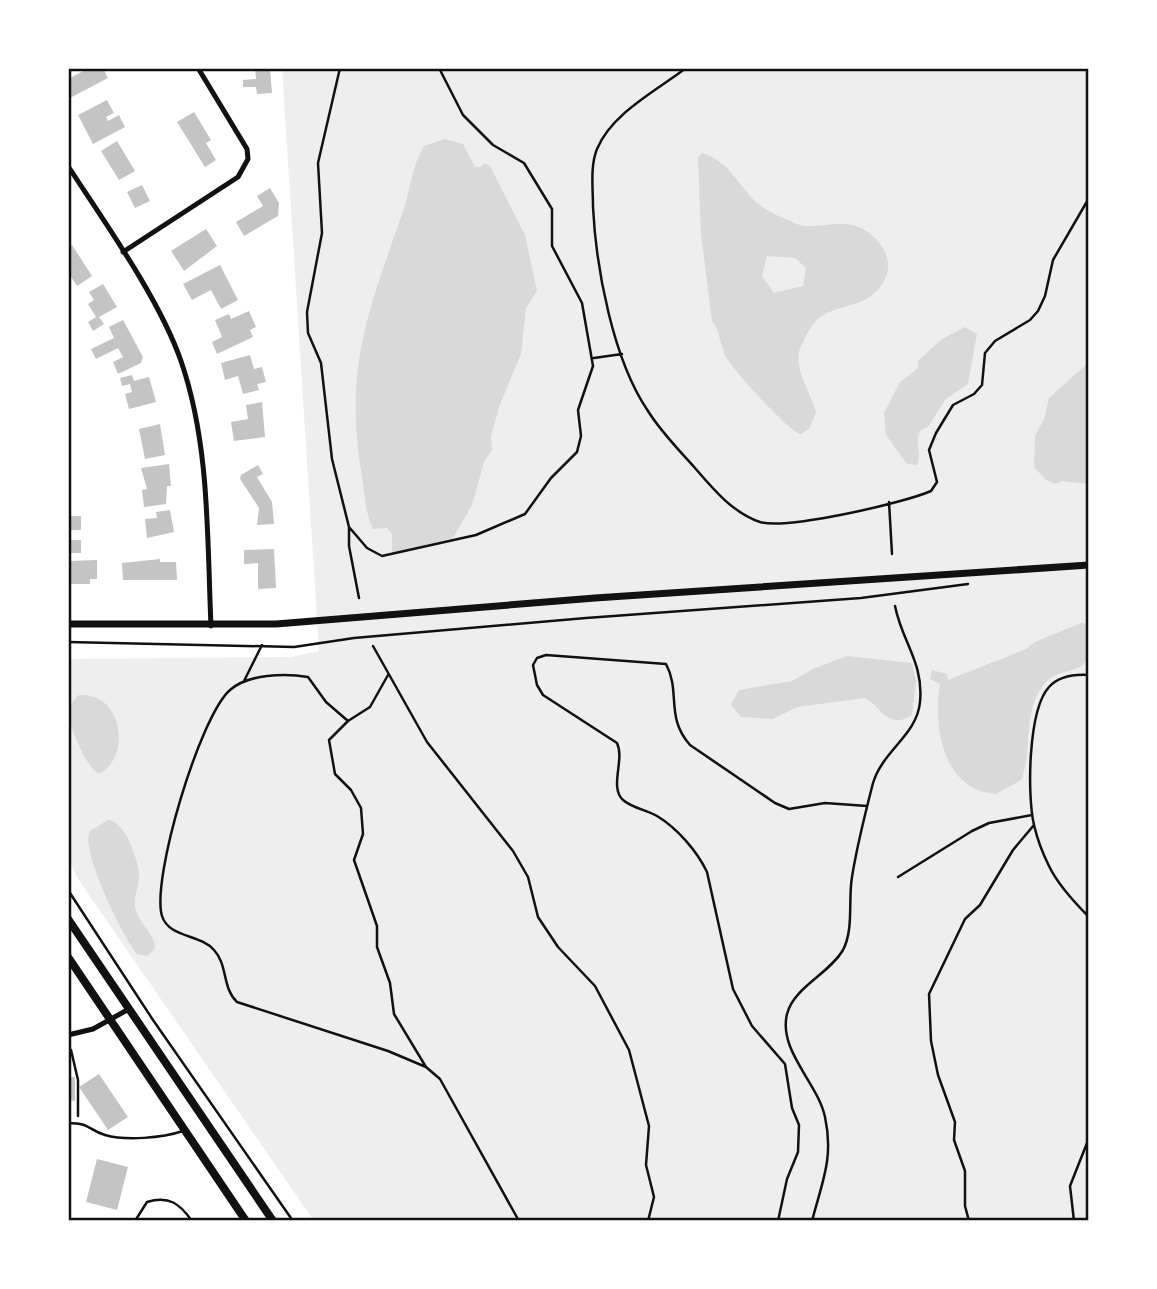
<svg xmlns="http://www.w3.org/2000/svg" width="1157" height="1289" font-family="'Open Sans',sans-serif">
<rect width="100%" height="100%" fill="#fff"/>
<path fill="#eee" d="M282,68H1089V1221H314L78,879L68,859V659L291,657L319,651Z"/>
<path fill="#d9d9d9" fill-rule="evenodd" d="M445,139L463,144L475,167H481L484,163L490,166L525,235L537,291L526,308L521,354L499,407L491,437L492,450L484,462L472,505L453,538L392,553V534L387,528L373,529C365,512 365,495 362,477C344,371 367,314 401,217C410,193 411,168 424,146Z
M702,153C728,160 738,185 756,202C766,211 781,217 794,223C815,232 839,217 861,228C893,245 899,279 866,299C852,307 829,308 817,320C810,327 802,342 799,352C795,371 812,395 816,413L809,429L801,434C790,433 734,371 726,357C720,346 720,330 712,321L701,234L698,158ZM767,256L795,258L806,268L803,286L774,293L762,276Z
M965,327L977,334L968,384L945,400L928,427L921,430C913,441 923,453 917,465L907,464L886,435L884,413L900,382L918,368V361L942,339Z
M1089,362V484L1062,481L1056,484L1046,480L1034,467L1035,436L1044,419L1049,398Z
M1081,623L1089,624V658C1079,674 1059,669 1047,681C1021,708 1034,748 1021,780L996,794C942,790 933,726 940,684L930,679L932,670L947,674L948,680L1026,649L1035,642Z
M847,656L912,663L916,681L912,715C888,731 881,706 865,698L797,707L773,719L741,717L731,705L739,690L792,681L813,669Z
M79,695C123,692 132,757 99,774C87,768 70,729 69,715C69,706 73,700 79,695Z
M108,820C125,821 137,857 139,873C140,885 132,898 136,911C140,923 151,932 155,944L154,950L147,956L137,954C123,937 79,848 90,831Z"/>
<path fill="#c4c4c4" d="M89,68H103L108,78L68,99V79Z
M255,68H270L272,93L257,94L256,87H243V80L256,79Z
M107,100L114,113L106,117L108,121L119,115L125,127L93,144L78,115Z
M194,112L211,140L206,143L216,160L205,167L177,122Z
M117,141L135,171L119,180L101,151Z
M142,185L150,201L135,208L127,192Z
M270,188L279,203L278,216L244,236L236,222L263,206L257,196Z
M206,229L217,246L184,271L171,251Z
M72,245L92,276L77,286L68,272V248Z
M220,265L238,300L221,309L211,290L192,300L183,284Z
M103,284L117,307L99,317L104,324L93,331L88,322L96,317L88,304L94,300L89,292Z
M249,311L256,327L250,330L253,337L217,354L212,342L222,337L215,320L229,314L231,319Z
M123,320L143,357L141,363L118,374L113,362L123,357L118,348L96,359L91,349L114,338L109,327Z
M250,355L254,369L262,367L266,382L257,384L259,390L243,394L238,376L225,380L221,363Z
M132,375L134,381L149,377L156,402L129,409L125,394L132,392L130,384L122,386L120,378Z
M262,402L265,437L234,441L231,422L248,419L246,405Z
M160,424L165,455L145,459L139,429Z
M169,464L171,486H167L166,504L144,507L142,490L147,489L141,468Z
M258,465L263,474L257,477L272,502L274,524L257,525L259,508L240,479L241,475Z
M170,510L174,532L147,538L145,519L157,518L156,512Z
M68,516H81V530H68Z
M68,540H81V553H68Z
M274,549L276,588L258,589V563L244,564V550Z
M160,559V562H176L177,580H123L122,563Z
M97,560V579H90V584H71L68,581V561Z
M99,1074L128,1117L108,1130L79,1087Z
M68,1077H75V1101L68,1100Z
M97,1159L128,1167L117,1210L86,1202Z"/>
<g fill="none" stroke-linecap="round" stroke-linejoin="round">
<path stroke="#111" stroke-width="2.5" d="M340,68L318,163L322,233L307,312L308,333L321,363L332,459L349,527V546L359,598
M686,68C656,91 612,113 597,149C590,166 593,189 593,207C596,268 613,360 648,411C661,432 679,450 695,468C713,489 733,513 760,522C786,530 904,503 931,491L937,482L929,450L936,433L953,405L974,394L982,385L985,353L995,341L1030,320L1038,311L1045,296L1053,260L1089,198
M594,358L622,354
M889,502L892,554
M349,527L367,548L382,556L476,535L525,514L551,478L577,452L581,436L578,410L593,366L582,303L552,246V209L524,163L493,145L463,115L439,68
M68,642L294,647L354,638L586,618L861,598L968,584
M373,646L427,742L513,851L528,877L538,917L558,947L595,986L629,1050L649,1126L646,1165L654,1197L648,1221
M388,675L370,707L348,721L326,702L308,677C285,673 248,674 230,690C200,716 151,879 162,916C169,938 200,934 214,950C228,965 222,988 237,1002L388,1051L426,1067L440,1079L519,1221
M1089,675C1074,674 1059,676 1049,687C1028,710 1027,795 1034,825C1037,838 1043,854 1049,866C1058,885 1074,902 1089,917
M244,681L262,645
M348,721L329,740L335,774L351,790L361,808L363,834L354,860L377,926V947L390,983L394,1014L426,1067
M898,877L972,831L989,823L1032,815
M68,890L153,1020L293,1221
M71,1050L78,1080V1116
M778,1221L787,1179L798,1152L799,1125L792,1108L785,1064L752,1026L733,989L707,872C697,851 677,828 657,816C647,810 632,808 623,800C609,787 625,760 617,743L543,695L537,685L533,665L537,658L546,655L666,664C681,692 665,717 690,745L775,803L789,809L825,803L867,806
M812,1221C822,1182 834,1158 825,1117C818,1083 778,1051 787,1014C794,987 829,974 843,950C854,929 848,900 852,877C857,845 865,814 873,783C883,750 917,735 920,702C924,663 902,642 895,606
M969,1221L965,1206V1171L954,1140L955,1122L938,1075L931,1041L929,994L965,919L980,905L1013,850L1034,825
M1074,1221L1070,1186L1089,1138"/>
<path stroke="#111" stroke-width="2.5" d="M68,1123C91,1123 88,1130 105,1135C126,1141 162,1138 183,1131
M135,1221L147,1202C169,1195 180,1204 192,1221"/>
<path stroke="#111" stroke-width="5" d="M68,166C105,223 159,298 181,361C210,445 207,537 211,626
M123,252L238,177L248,159L247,149L198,68
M68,1035L93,1029L129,1009"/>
<path stroke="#111" stroke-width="7" d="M68,624H276L595,598L1089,565"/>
<path stroke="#111" stroke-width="8" d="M68,919L273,1221
M68,957L246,1221"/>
</g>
<rect width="1157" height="1289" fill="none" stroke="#ffffff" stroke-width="140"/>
<rect x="70" y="70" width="1017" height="1149" fill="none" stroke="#111" stroke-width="2.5"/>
</svg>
